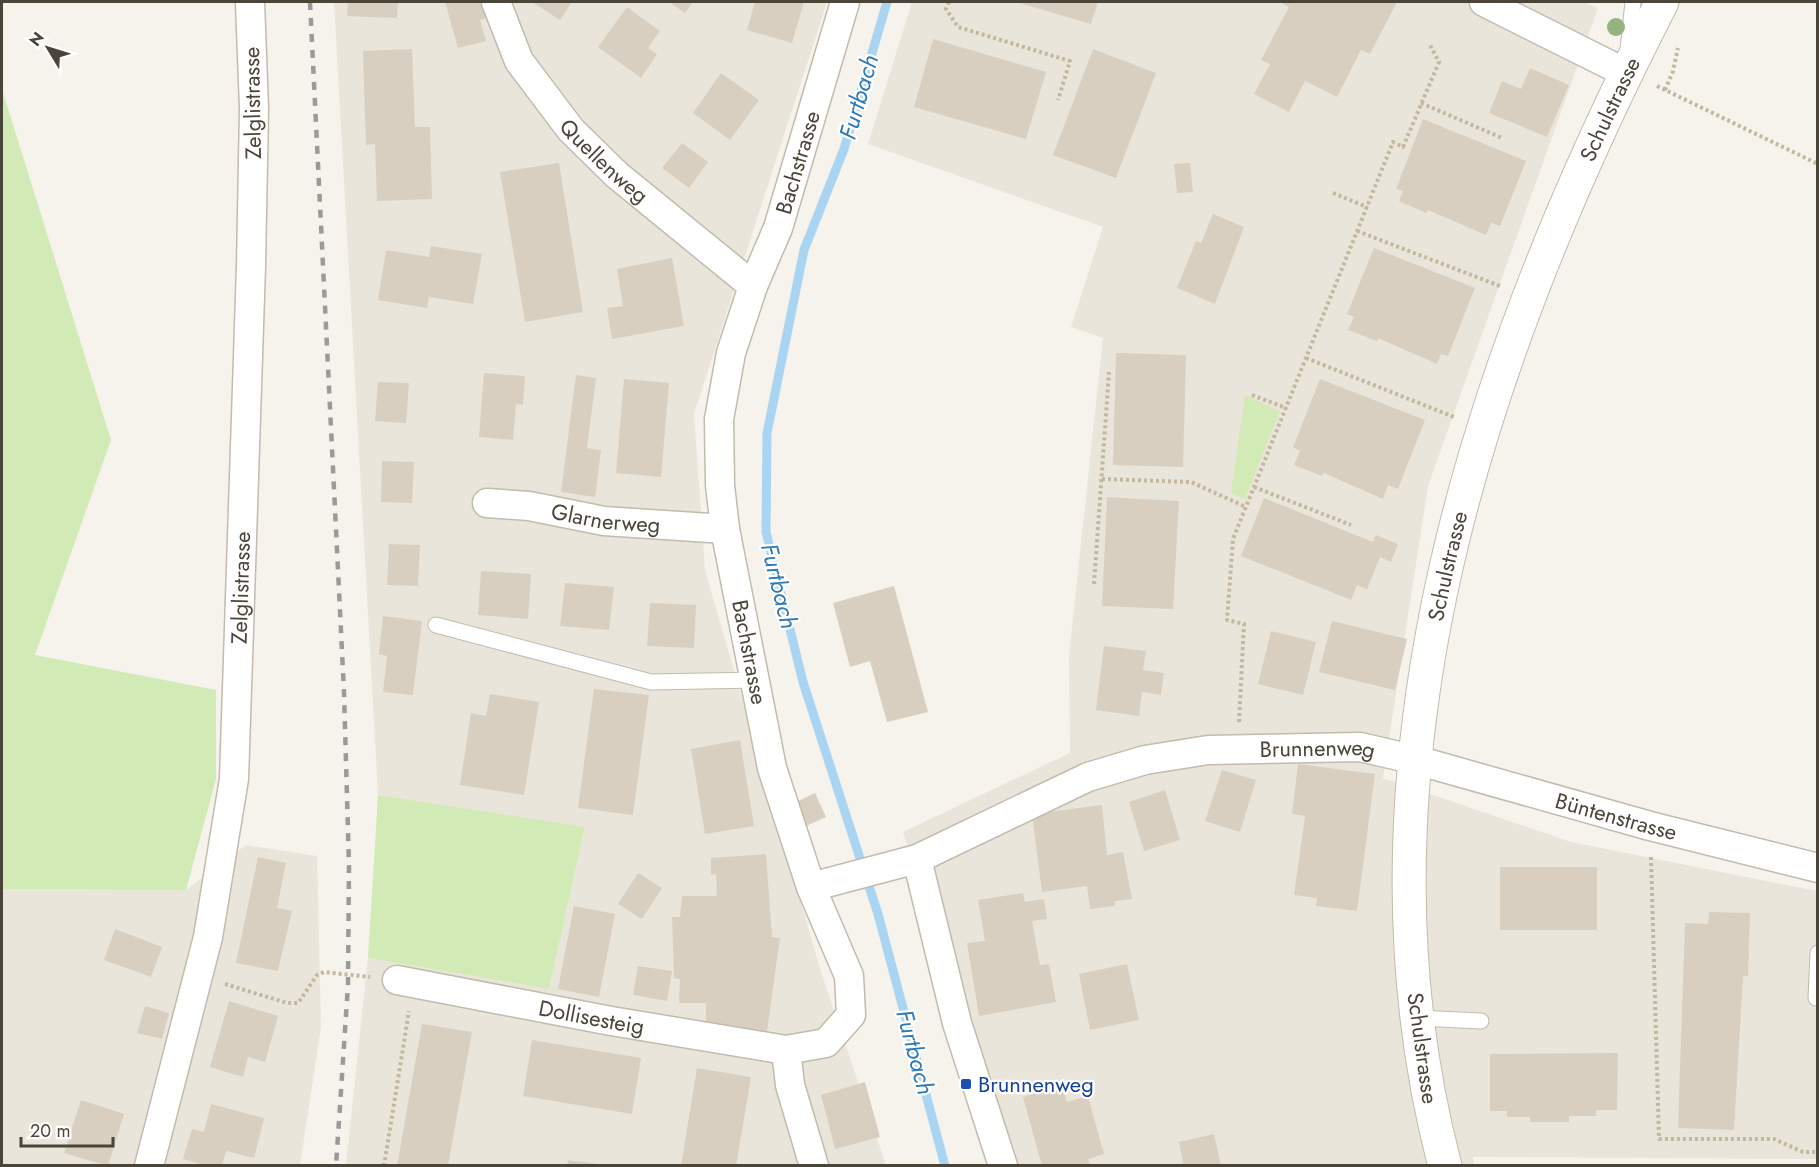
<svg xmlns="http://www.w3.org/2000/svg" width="1819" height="1167" font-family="Jost,sans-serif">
<rect width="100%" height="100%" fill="#f6f3ec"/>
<path fill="#eae5da" d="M334,2H827L694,414L705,570L821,972L886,1165H346L368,958L549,989L585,828L378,795Z
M912,2H1582L1598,8L1428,486L1383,778L1571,842L1817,891V1159L1473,1157L1474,1165H1015L903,832L1070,753L1069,656L1103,338L1071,327L1103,227L868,144Z
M246,845L317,856L321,1027L300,1165L2,1166V889L186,890Z"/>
<path fill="#d2eab5" d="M2,89L111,440L35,655L216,690V779L186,890L2,889Z
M1245,395L1280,411L1245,499L1231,493Z
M378,795L585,827L549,989L368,958Z"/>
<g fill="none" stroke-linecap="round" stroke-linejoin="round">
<path stroke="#a9d4f2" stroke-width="9" d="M887,2L844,149L804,250L767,433L766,532L803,682L878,914L945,1166"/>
</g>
<path fill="#d8cfc1" d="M348,2H398L397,18L347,16Z
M445,2H485L489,17L480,20L486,41L458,48Z
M532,2H572L560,20Z
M669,2H693L685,13Z
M755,2H804L792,43L747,30Z
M1016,2H1098L1091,24Z
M1279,2H1397L1370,54L1361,50L1337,97L1305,81L1289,112L1254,94L1270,64L1261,60L1289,7Z
M627,7L660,31L648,48L657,54L641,78L598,47Z
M933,39L1046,72L1026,139L914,107Z
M412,49L415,127H430L432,199L377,201L375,144L366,145L363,51Z
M1093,49L1156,73L1116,178L1053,155Z
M1530,68L1569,85L1547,137L1489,113L1502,81L1521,89Z
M721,73L759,100L730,140L693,113Z
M1423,119L1526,161L1500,226L1491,223L1486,235L1428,210L1426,213L1399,201L1403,191L1396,189Z
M682,143L708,162L689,188L662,168Z
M559,163L583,312L525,322L500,172Z
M1190,163L1193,192L1177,193L1174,164Z
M1213,214L1244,227L1215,304L1177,288L1196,241L1201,243Z
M431,246L482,254L473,304L429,297L427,308L378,300L386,250L429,257Z
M1374,248L1475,288L1448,356L1441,354L1437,364L1378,338L1377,341L1348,330L1354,317L1347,314Z
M672,258L684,326L612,339L607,308L623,306L617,269Z
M1116,353L1186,355L1183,467L1113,465Z
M484,373L525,376L523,405L516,404L513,440L479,437Z
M576,375L596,378L587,448L601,450L595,497L561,492Z
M624,379L669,383L661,477L616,473Z
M1320,379L1425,420L1398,489L1388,485L1383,499L1324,473L1322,476L1294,465L1300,451L1293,447Z
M378,382L409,383L406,423L375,421Z
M382,461L414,462L412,503L381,502Z
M1107,497L1179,501L1173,609L1102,606Z
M1264,498L1373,542L1376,535L1398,544L1391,562L1380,557L1367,589L1357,585L1351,600L1241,556Z
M389,544L420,545L418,586L387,585Z
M481,571L531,574L528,619L478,615Z
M565,583L614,587L609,630L560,626Z
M894,586L928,712L887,722L870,661L850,667L833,603Z
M650,603L696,605L694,648L647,646Z
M383,616L422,621L413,695L383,692L387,656L379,654Z
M1332,621L1407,639L1395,690L1319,672Z
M1271,631L1316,642L1303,695L1258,684Z
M1104,646L1146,651L1143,670L1164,673L1161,695L1142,692L1139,716L1096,710Z
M594,689L649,695L633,815L578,808Z
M490,694L539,702L524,795L460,785L471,713L486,716Z
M740,740L754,826L705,834L691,749Z
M1298,764L1375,774L1357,911L1316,906L1317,898L1294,895L1305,816L1292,814Z
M1222,770L1256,780L1240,832L1205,821Z
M1165,790L1180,840L1144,851L1129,802Z
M815,793L826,817L806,826L796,802Z
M1102,805L1107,855L1123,852L1132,899L1115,901V906L1090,909L1087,886L1042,892L1032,814Z
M766,854L772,937L780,938L767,1031L706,1026V1003H679L680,979L674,978L672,917H680L682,896H717L716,874L711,875V858Z
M258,857L286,863L277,908L292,911L278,971L236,963Z
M1500,867H1597V930H1500Z
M638,873L662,888L642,919L618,904Z
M1023,893L1025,902L1044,899L1047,919L1032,921L1040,965L1049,964L1056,1002L979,1016L967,943L985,941L978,900Z
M574,906L615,914L599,997L558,989Z
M1709,912L1750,913L1748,976H1743L1734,1130L1678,1128L1685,923L1708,924Z
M115,929L162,947L151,977L104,960Z
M1127,964L1139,1020L1090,1030L1079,974Z
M638,966L672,971L667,1001L633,995Z
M229,1001L278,1016L265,1062L248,1057L243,1077L210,1067Z
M145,1006L169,1013L162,1039L137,1033Z
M422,1024L472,1032L448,1166H397Z
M532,1040L641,1058L632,1114L523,1096Z
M1618,1053L1617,1110H1596V1116H1569V1122H1530V1117H1507V1111H1490V1054Z
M697,1068L751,1077L736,1166H681Z
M865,1082L880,1137L835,1149L821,1095Z
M1062,1086L1067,1102L1088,1096L1104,1154L1088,1159L1090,1166H1042L1023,1097Z
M81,1100L124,1114L108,1166L64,1153Z
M211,1104L264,1118L254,1158L226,1151L222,1166H208L183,1159L192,1129L204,1132Z
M1214,1134L1221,1166H1184L1179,1142Z
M568,1160L597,1164V1166H567Z"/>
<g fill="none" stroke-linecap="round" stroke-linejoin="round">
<g stroke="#c2bbae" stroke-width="17">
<path id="service" d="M1628,49L1633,2
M436,625L651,682L756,680
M1816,998L1818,953
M1417,1018L1481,1021"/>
</g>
<g stroke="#c2bbae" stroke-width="31">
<g id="minor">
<path id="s1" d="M496,2L519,61L571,130L617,175L753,286"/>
<path d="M1484,2L1626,73"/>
<path id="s2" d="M487,503L529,506L604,521L725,529"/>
<path d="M917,859L957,1023L1003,1166"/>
<path id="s3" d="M811,887L917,859L1088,777L1145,760L1208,750L1360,747L1416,760L1650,826L1818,868"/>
<path id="s4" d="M397,980L611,1021L786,1050"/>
<path id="s5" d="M149,1166L208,937L234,779L251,266L254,109L250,2"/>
<path id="s6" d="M814,1166L790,1085L786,1050L826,1043L851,1015L849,976L811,887L772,768L725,529L720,485L719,419L731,353L753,286L778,228L845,2"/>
</g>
</g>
<g stroke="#c2bbae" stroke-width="35">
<g id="tertiary">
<path id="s7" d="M1445,1166C1340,768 1481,354 1662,2"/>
</g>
</g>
<path stroke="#c4b79f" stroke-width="4" stroke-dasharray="3 3" stroke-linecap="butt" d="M949,2L946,9L958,27L1070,61L1058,100
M1657,86L1818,164
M1665,90L1673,71L1678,48
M1421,103L1502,138
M1333,193L1367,207
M1357,231L1500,286
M1306,358L1454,417
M1252,395L1286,408
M1102,479L1191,482L1246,507
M1254,487L1351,525
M1094,584L1109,372
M1239,722L1244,624L1227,620L1233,539L1393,142L1403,147L1439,62L1430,45
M1651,857L1659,1139H1774L1803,1152H1818
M225,984L287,1003H298L317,975L324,972L370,977
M384,1166L409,1011"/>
<use href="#service" stroke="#fff" stroke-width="15"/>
<use href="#minor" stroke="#fff" stroke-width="28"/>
<use href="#tertiary" stroke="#fff" stroke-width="33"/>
<path stroke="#9a9a9a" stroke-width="4.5" stroke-dasharray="8 8" stroke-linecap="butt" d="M310,2L344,692L349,866L348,985L336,1166"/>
</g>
<circle fill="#97b381" cx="1616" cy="27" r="9"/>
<rect fill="#1a4fb4" stroke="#fff" stroke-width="2" x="960" y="1078" width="12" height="12" rx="3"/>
<g text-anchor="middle" stroke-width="4.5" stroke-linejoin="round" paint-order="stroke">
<g font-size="22" fill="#4b4439" stroke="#fff">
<text transform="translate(252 103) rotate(-91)" y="8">Zelglistrasse</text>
<text dy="8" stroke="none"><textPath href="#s7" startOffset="1092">Schulstrasse</textPath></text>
<text dy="8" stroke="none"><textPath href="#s1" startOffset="195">Quellenweg</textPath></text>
<text dy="8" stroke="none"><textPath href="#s6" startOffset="1082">Bachstrasse</textPath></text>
<text dy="8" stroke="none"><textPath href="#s2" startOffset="120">Glarnerweg</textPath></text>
<text dy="8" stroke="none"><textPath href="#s7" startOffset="606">Schulstrasse</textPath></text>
<text dy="8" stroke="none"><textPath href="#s5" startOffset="588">Zelglistrasse</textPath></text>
<text transform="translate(750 652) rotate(79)" y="8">Bachstrasse</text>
<text dy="8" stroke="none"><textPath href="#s3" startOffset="532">Brunnenweg</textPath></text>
<text dy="8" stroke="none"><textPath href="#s3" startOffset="840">Büntenstrasse</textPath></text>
<text dy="8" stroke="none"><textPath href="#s4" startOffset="198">Dollisesteig</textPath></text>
<text transform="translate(1423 1048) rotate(82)" y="8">Schulstrasse</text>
</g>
<g font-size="22" fill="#164399" stroke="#fff" text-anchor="start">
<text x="978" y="1092">Brunnenweg</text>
</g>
<g font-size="24" font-style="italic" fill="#2e7ab2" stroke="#fff">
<text transform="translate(859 97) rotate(-74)" y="8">Furtbach</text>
<text transform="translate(779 586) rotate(76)" y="8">Furtbach</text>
<text transform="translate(915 1052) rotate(75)" y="8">Furtbach</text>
</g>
</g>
<rect width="1819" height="1167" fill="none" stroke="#4b4439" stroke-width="6"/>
<g transform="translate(48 48) rotate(308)" stroke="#ffffff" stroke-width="4.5" paint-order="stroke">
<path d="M0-4.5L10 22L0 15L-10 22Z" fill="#4b4439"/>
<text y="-9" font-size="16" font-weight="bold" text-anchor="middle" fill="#4b4439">N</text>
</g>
<path d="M21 1137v9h92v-9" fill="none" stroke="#4b4439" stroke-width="3"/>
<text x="30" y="1137" font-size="18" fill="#4b4439" stroke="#ffffff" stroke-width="4.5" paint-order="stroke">20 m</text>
</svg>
